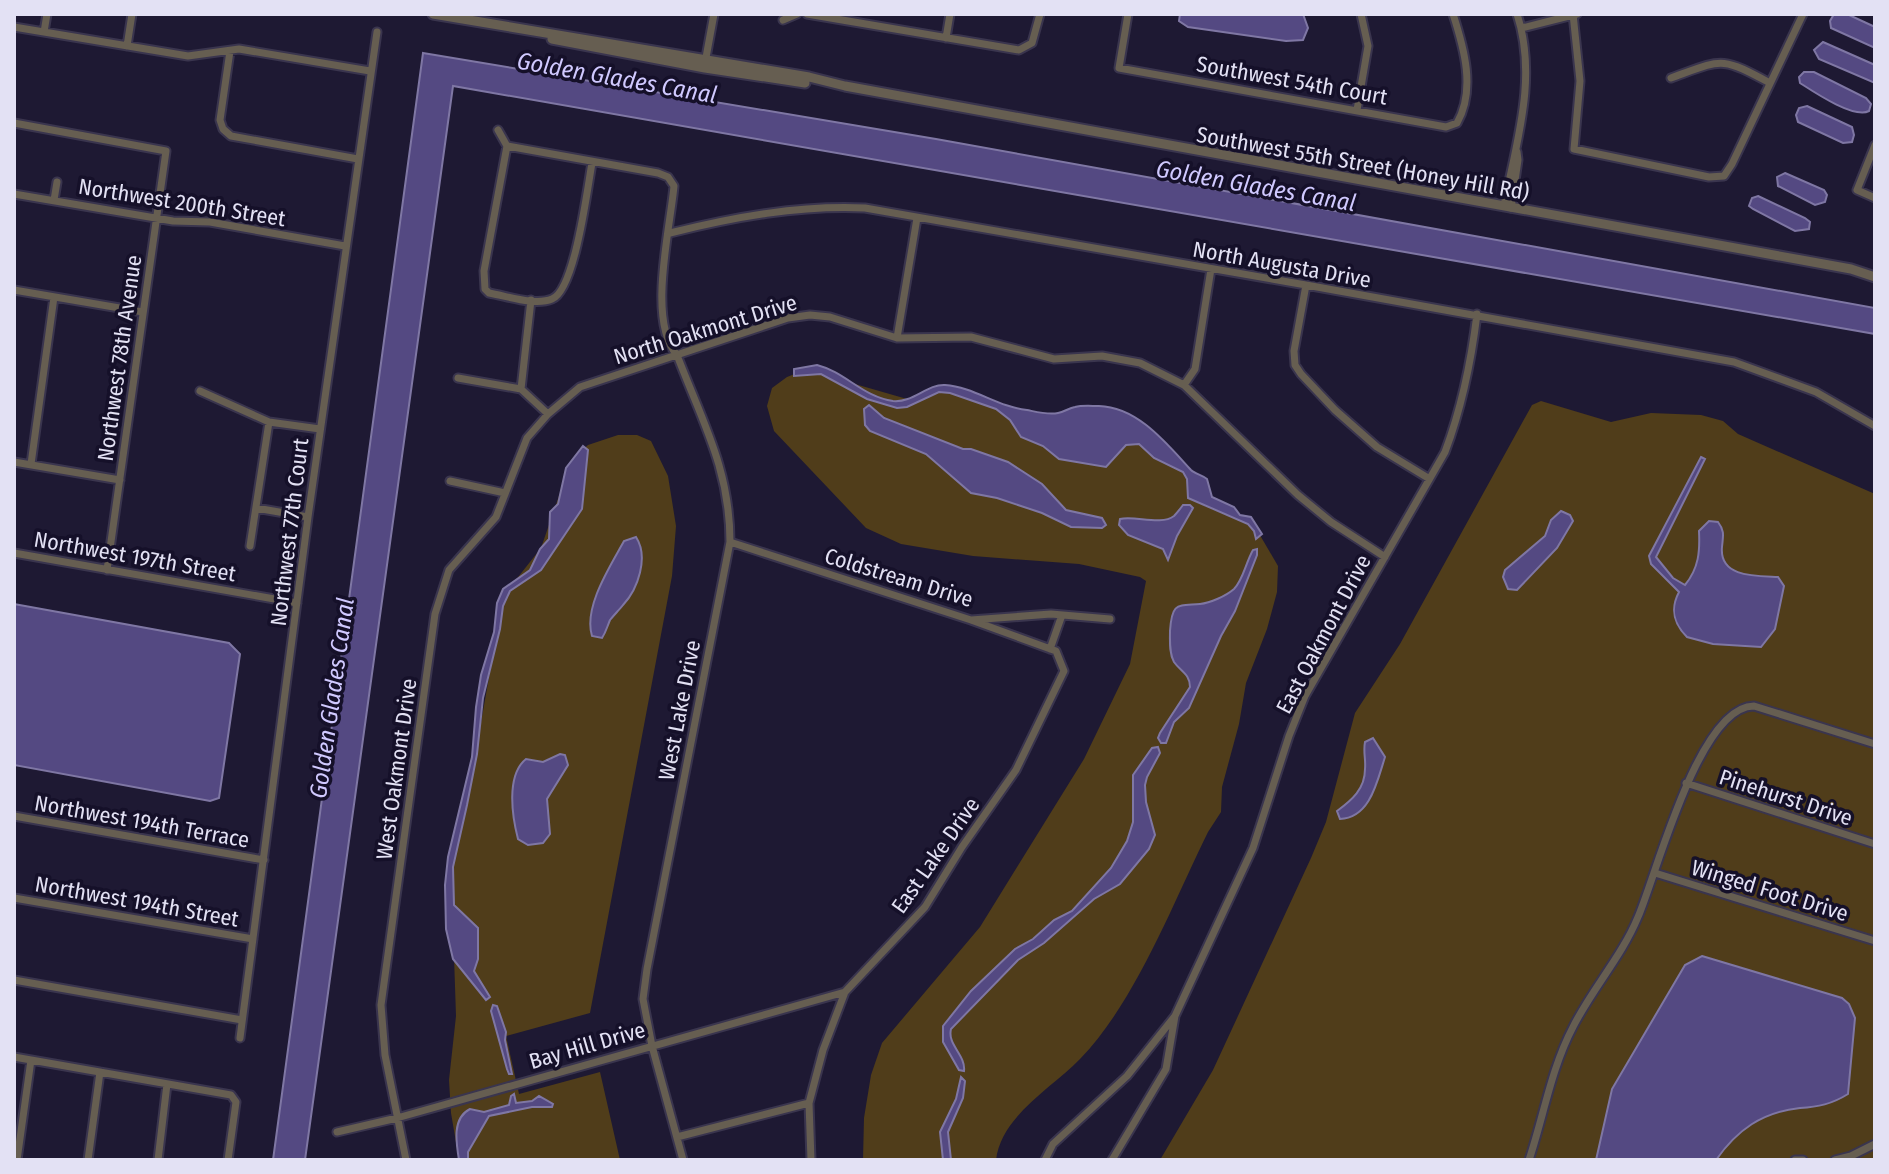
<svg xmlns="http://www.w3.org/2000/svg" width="1889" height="1174" font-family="'Fira Sans Condensed',sans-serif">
<rect width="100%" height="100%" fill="#1e1933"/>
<path fill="#503d1a" d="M805,370L826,372L848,382L907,399L941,390L1017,415L1091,413L1175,457L1207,495L1254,525L1278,566L1277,592L1267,629L1246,683L1239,724L1222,787L1221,812L1208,832C1172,905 1136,1001 1080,1059C1052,1088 1001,1116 996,1160H863L864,1118L871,1075L882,1043L980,927L1084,759L1130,664L1146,581L1140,577L1079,564L973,556L901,544L866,528L774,431L767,406L772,388L787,377Z
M1541,401L1611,422L1651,413L1701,415L1723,421L1738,434L1875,494V1160H1160L1213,1070L1311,858L1326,822L1355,713L1400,644L1532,405Z
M618,435H637L651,441L668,476L676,526L672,576L590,1013L506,1036L519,1094L600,1072L620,1160H459L451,1113L449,1080L456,1016L451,867L475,756L501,610L511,586L541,548L561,490L576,456L588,445Z"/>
<path fill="#544982" stroke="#7f77a4" stroke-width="2" d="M1180,14H1303L1308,28L1303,40L1286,41L1188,27L1179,21Z
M1834,14H1847L1875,27V48L1831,28L1830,21Z
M1823,42L1875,65V83L1819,59L1814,50Z
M423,53L936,139L1875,308V334L453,86L305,1160H273Z
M1804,72H1814L1866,98L1871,104L1869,111C1854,119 1814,92 1800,83L1799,77Z
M1807,106L1852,127L1854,135L1852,142L1843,143L1798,122L1796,115L1799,108Z
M1785,173L1824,190L1827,195L1825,202L1815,205L1778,186L1777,177Z
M1758,196L1805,218L1810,222L1809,229L1795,231L1753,209L1749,206L1752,198Z
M817,365C845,372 863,397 893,401C913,403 927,384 945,385C974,387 998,407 1027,410C1037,412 1048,415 1058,413C1064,412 1069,408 1075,407C1082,405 1091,406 1099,406C1138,407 1167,444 1191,470C1195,474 1202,475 1207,479L1212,497L1234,507L1240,515L1251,517L1262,534L1256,539L1254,531L1248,524L1188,498L1187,479L1183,472L1154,458L1139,444L1126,445L1106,467L1059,459L1043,446L1021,437L1010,420L996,409L950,393L939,392L907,407L897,408L867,399L821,374L794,376V369Z
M869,405L884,418L963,449H971L1008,462L1042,484L1066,510L1102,518L1106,525L1102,528L1071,527L1042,513L997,498L971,493L926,454L870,431L865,425L864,409Z
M583,446L588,450L582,509L541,570L510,591L503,606L500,629L483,698L477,754L467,805L453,867L454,905L478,928V959L474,971L490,997L486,1000L453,959L446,929L445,885L448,857L472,757L476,707L481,675L494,632L497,603L503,589L530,570L540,549L549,539L550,512L558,504L566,468Z
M1701,457L1705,459L1656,557L1673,578L1685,585C1699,568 1700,551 1699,531L1709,521L1718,522C1725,531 1723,536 1722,547C1719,578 1757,576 1778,577L1784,586L1775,629L1761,647L1713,644L1687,637C1673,623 1670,609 1679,592L1651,564L1649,556Z
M1183,505H1190L1193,508L1177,536L1168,560L1163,549L1128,535L1119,525L1120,519C1134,515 1161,526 1174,516C1177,513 1180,509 1183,505Z
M1561,511L1570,515L1573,521L1557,548L1517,590L1508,589L1503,577L1505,570L1545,536L1551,520Z
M636,537C649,557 638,589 623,605C619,610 614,615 610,620C607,627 606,632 602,638L592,636C583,607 611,565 624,541Z
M1257,549V555L1235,611L1221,636L1189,708L1174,722L1166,743H1161L1158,738L1160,733L1190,687C1190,674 1181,672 1174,662C1169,653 1170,641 1170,631C1172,602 1177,606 1200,604C1210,603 1226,596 1234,589C1243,580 1246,562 1253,550Z
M14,604L229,643L240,654L219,798L210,801L14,765Z
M1373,738L1385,757C1377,782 1370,818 1340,819L1337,811C1352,800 1365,789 1365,769C1366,759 1363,752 1365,742Z
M1158,747L1160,753L1147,777L1145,785L1146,802L1155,835L1149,849L1120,884L1094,899L1044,943L1018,960L951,1029C947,1045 966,1055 964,1071L959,1070L943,1042V1026L971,991L1015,949L1033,939L1054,920L1072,911L1111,868L1127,841L1133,822V775L1152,748Z
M560,754L565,755L568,765L547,799L550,834L543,843L528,845L518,839C512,816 506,775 526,759L543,762Z
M1702,956L1842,998L1849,1004L1855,1018L1848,1094C1832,1104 1818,1107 1800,1108C1762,1112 1737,1130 1716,1160H1596L1612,1089L1685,965Z
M493,1005L497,1006L506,1032L505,1040L512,1074H509L507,1069L491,1011Z
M961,1077L965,1081L963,1098L948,1132L951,1160H943L940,1132L956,1099Z
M514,1094L516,1103L532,1101L539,1096L553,1104L552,1107H532L489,1116L468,1152V1160H459C456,1142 452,1118 470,1109L484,1112L509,1105L511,1096Z"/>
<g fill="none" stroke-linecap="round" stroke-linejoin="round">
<g stroke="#3a354e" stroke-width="11">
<path id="minor" d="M807,14L1019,50L1032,43L1040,14
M1128,14L1119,68L1446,127L1457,123C1476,90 1464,48 1453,14
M1573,14L1580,81L1574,149L1709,177L1724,176L1732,164L1803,14
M783,20L797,14
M14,27L188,56L239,49L370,71
M1522,28L1577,14
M44,32L47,14
M946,38L950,14
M127,46L132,14
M230,51L220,120L223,129L231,136L358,159
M705,63L714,14
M1671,78C1723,59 1720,56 1770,83
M1357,110L1368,46L1361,14
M14,123L166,151L107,570
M498,130L507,146L658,173L668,177L674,186C670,230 647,321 677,355C702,421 730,469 730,542L647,969L643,999L652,1046L683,1160
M1875,145L1857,190L1875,198
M507,146L484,271L485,289L489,293C507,296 535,306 552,299C575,290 587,190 592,163
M14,194L173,221L210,222L345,246
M54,200L57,182
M1504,206C1516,143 1538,78 1517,14
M1511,208L1518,160L1517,152
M670,233C734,217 799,205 865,208L1306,285L1734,362L1816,392L1875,426
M1306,285L1294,351L1295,365L1301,374L1335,410L1377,447L1428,478
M14,290L143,312
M897,338L917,218
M458,378L521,389L548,414
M1184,385L1195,369L1211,269
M521,389L531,300
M200,391L269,422L320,429
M14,462L120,480
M31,464L54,297
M450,481L505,493
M256,508L308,517
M730,542L971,620L1051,614L1110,619
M250,546L269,422
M14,553L297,603
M1050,649L1062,615
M1686,783L1875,844
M14,816L264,860
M1655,873L1875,941
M14,898L253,939
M14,980L242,1020
M1175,1016L1253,848L1289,736L1305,696L1445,452C1462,407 1471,363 1477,314
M240,1038L308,517L377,32
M14,1057L231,1095L236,1102L228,1160
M337,1132L397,1118L845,992
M677,1137L809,1103
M17,1160L31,1060
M88,1160L100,1072
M158,1160L167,1084
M406,1160L385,1055L381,1005L435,614L449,570L496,517L527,438L548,414L580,387L788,318L810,315L830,317L897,338L971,337L1054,359L1102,356L1140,363L1184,385L1298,495L1331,522L1385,557
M811,1160L809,1103L823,1050L845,992L925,907L962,847L1016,770L1064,671L1056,651L971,620
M1045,1160L1053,1144L1127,1076L1175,1016L1166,1069L1112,1160
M1529,1160C1544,1115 1551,1069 1573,1027C1592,989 1622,956 1638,917C1657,873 1699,706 1754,706L1875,744
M1795,1160H1803
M1835,1160L1851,1156L1875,1144"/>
</g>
<g stroke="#3a354e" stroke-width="13">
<path id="tertiary" d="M433,14L809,77L845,86L1851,269L1875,277
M552,39L705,68L805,83"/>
</g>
<use href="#minor" stroke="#665e51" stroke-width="7"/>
<use href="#tertiary" stroke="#665e51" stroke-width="9"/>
</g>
<g text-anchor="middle" stroke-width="7" stroke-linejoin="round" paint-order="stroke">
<g font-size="22" fill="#e3e1f4" stroke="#151029">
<text transform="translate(1292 80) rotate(10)" y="8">Southwest 54th Court</text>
<text transform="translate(1363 163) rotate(10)" y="8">Southwest 55th Street (Honey Hill Rd)</text>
<text transform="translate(182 202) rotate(9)" y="8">Northwest 200th Street</text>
<text transform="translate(1282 264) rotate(10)" y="8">North Augusta Drive</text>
<text transform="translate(705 329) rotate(-17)" y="8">North Oakmont Drive</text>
<text transform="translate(119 358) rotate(-82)" y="8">Northwest 78th Avenue</text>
<text transform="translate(289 532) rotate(-83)" y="8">Northwest 77th Court</text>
<text transform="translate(135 556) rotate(10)" y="8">Northwest 197th Street</text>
<text transform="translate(899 577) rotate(17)" y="8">Coldstream Drive</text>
<text transform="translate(1323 634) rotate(-62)" y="8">East Oakmont Drive</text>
<text transform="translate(679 710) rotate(-79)" y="8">West Lake Drive</text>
<text transform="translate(396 769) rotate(-82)" y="8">West Oakmont Drive</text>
<text transform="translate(1786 797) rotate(18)" y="8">Pinehurst Drive</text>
<text transform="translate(142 821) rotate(10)" y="8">Northwest 194th Terrace</text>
<text transform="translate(935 855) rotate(-55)" y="8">East Lake Drive</text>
<text transform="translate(1770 890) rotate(17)" y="8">Winged Foot Drive</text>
<text transform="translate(137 901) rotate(10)" y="8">Northwest 194th Street</text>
<text transform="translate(587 1045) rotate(-16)" y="8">Bay Hill Drive</text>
</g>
<g font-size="24" font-style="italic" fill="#d0c9ff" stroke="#151029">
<text transform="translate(617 78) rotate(10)" y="8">Golden Glades Canal</text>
<text transform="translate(1256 186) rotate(10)" y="8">Golden Glades Canal</text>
<text transform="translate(332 698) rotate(-82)" y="8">Golden Glades Canal</text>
</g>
</g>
<rect width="1889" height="1174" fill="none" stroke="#e3e1f4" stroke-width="32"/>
</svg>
